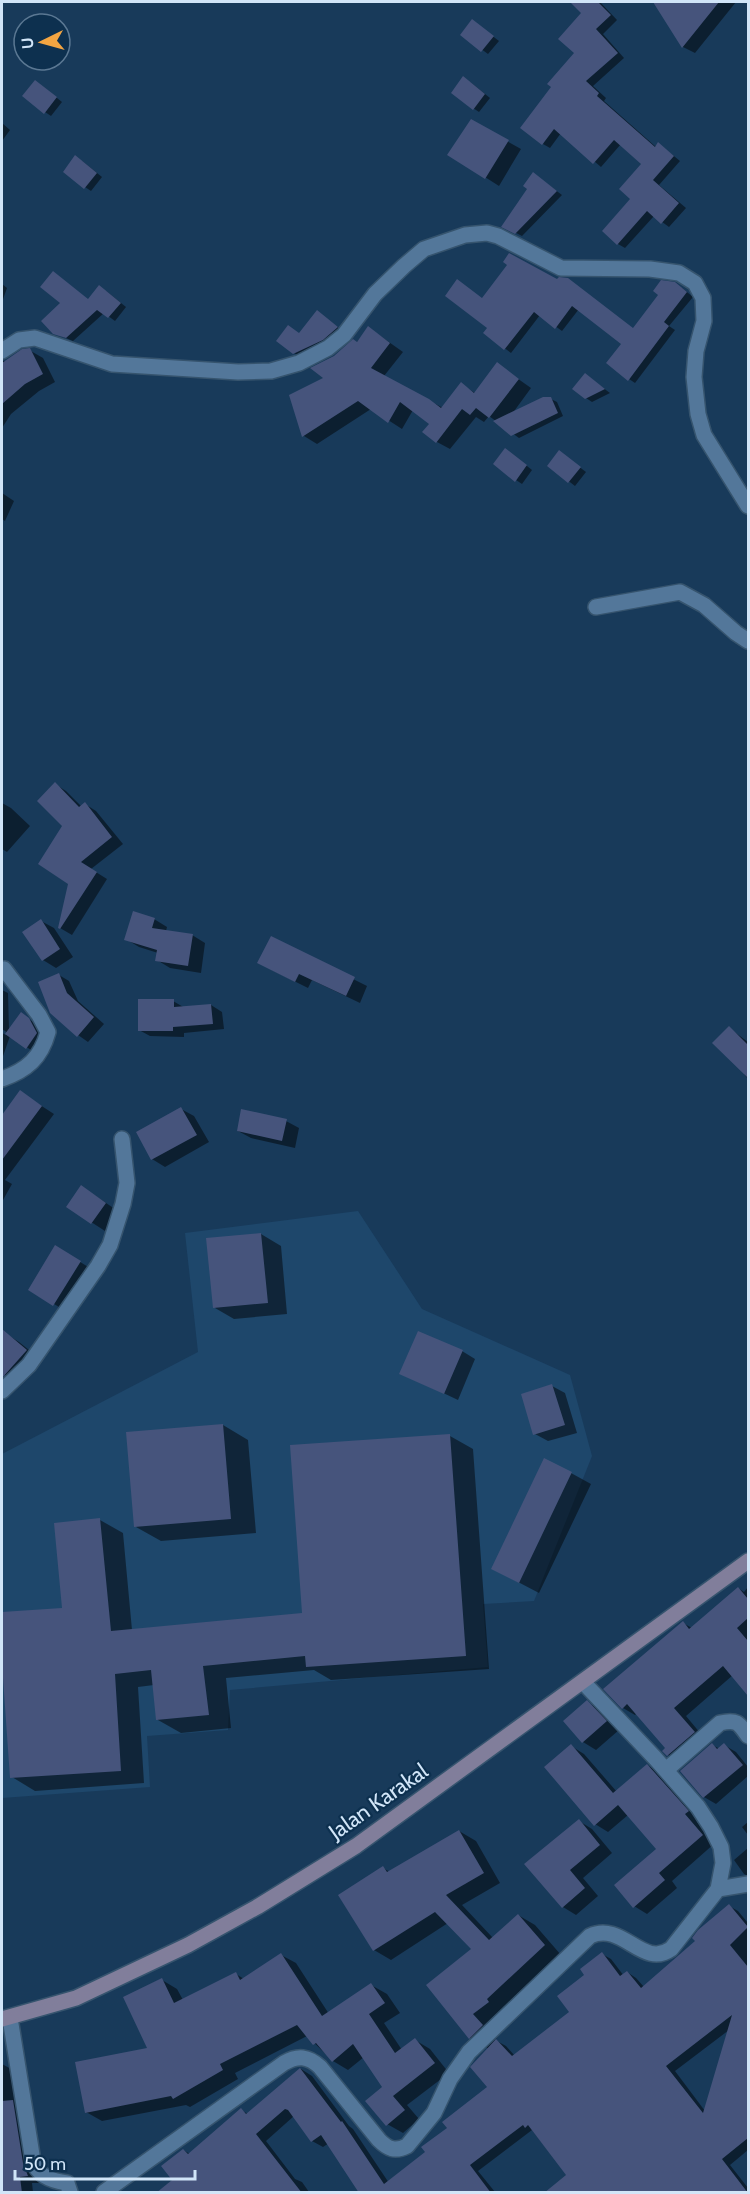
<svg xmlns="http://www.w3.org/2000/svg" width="750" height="2194" font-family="Cabin,sans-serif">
<rect width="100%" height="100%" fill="#183a5a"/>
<path fill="#1e476b" d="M358,1211L422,1309L570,1375L592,1456L534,1601L483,1604L488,1667L230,1690L228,1730L147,1736L150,1787L2,1798V1454L198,1352L185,1233Z"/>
<path fill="#0007" fill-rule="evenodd" d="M587,2H600L617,20L603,34L624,58L593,86L606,98L604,101L656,147L659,144L680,161L659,185L686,208L669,227L654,216L625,248L618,244L643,164L621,144L601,167L561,133L550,148L543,144L576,53L583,13L579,9Z
M662,2H736L695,53L683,47L658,6Z
M478,25L499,41L488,54L462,35Z
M470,82L490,98L479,112L473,108Z
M42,86L62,102L51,116L45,112Z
M471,121L521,149L499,186L449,154Z
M2,123L10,130L2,141Z
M82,161L102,177L91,191L85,187Z
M534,174L562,195L522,236L503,226L529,189Z
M509,265L634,329L682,288L693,297L669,326L675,330L635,383L629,379L623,344L579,309L562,331L540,315L511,353L485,333L489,327L483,299Z
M2,284L7,288L2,302Z
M106,291L126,307L115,321L104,313L73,341L54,333L89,300Z
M323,316L343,331L301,357L294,353L300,334Z
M369,328L403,352L384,376L443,408L461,384L475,393L497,364L531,388L512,414L551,399L557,402L563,416L519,438L489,416L484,422L476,417L450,449L437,442L431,424L413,410L402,429L371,409L317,444L304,436L290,396L326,378Z
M29,350L43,358L55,382L39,391L11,414L2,428V361H7Z
M591,379L610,393L592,402L586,398Z
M512,454L532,470L522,484L516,480Z
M565,456L586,472L575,486L549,466Z
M2,493L14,501L5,521L2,519Z
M55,784L66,791L82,807L85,804L96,811L123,844L91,869L107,879L72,935L60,928L70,883L64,826Z
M2,803L11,808L30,826L7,852L2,849Z
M154,919L167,927L166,931L192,935L205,943L201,973L170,968L157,960L158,953L139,947L126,939Z
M41,921L54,928L73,957L56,968L43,960Z
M271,938L367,986L360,1003L312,980L308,988L272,970Z
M59,975L69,981L78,1001L104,1024L88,1042L78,1035Z
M2,990L8,993L9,1030L21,1014L44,1029L40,1056L10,1036L2,1059V1033L6,1035L8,1033L2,1029Z
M173,1001L185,1008L211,1005L222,1012L224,1029L184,1033V1037L150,1036L139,1030Z
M729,1028L748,1042V1079L744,1074L745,1073Z
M20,1092L54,1114L5,1180L12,1184L3,1200L2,1118Z
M181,1109L194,1116L209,1142L165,1167L152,1159L138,1133Z
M286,1121L299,1128L295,1148L251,1138L238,1131Z
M94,1195L118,1211L105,1231L68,1207Z
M261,1234L281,1246L287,1314L234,1319L215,1308Z
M69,1255L93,1270L67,1312L30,1289Z
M6,1334L19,1342L39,1358L17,1383L2,1373V1340Z
M462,1351L475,1359L458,1400L401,1373Z
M552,1386L565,1393L577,1433L548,1441L535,1434Z
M223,1425L248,1440L256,1533L161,1541L136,1527Z
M450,1436L473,1449L489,1669L331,1680L314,1670L226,1678L231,1728L181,1733L158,1720L154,1685L138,1687L144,1783L35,1791L12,1777L2,1644V1614L63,1609L100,1520L123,1533L132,1630L304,1614Z
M571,1473L591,1484L539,1593L493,1569Z
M748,1587V1694L733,1675L686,1716L706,1740L680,1762L668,1755L667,1748L637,1713L635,1715L623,1708L683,1623L692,1628L738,1588L744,1592Z
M587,1702L600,1710L619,1730L596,1750L583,1742Z
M712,1745L720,1749L724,1745L736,1752L748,1767V1776L716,1804L704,1797L682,1771Z
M571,1746L584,1754L617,1792L647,1765L660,1773L701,1819L697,1822L715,1843L672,1881L677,1888L647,1914L634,1906L658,1850L628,1815L608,1832L595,1824Z
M579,1821L592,1829L612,1853L583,1878L598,1896L576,1915L563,1907Z
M748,1822V1835L742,1827Z
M459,1831L476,1841L500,1883L462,1905L493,1938L518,1915L535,1925L561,1955L489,2024L499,2035L495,2040L506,2046L515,2056L571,2013L586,1975L602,1954L611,1959L624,1976L627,1972L636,1978L644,1987L697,1942L729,1906L738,1911L748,1923V2150L730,2165L748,2188V2192H547L568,2176L532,2130L478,2171L495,2192H362L329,2143L323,2147L312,2141L294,2116L266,2141L295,2179L302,2182L309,2192H158L174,2180L183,2150L190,2154L241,2110L248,2114L301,2069L312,2076L349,2126L353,2129L389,2183L427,2152L489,2087V2049L470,2038L473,1949L448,1923L391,1960L374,1950L340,1896L383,1868L390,1872ZM729,2030L705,2111L675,2071Z
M748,1848V1876L744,1874L734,1860Z
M281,1955L296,1963L329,2014L371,1985L387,1994L400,2013L384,2023L402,2050L415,2040L430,2049L449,2073L407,2105L419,2119L403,2133L387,2124L384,2087L364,2057L348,2070L333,2061L307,2036L235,2073L238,2079L190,2107L186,2105L102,2121L86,2112L149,2049L162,1980L177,1989L183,2000L236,1974L244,1979Z
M2,2064L13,2070L16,2103L26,2109L40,2181V2183H32L33,2192H2Z"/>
<path fill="#46547c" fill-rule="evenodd" d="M570,2H598L611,15L596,29L618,53L586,81L599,93L597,96L655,147L658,142L674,156L653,180L679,203L661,224L647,211L617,245L602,231L630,199L619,189L641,164L614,140L593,164L554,129L542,145L520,128L551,87L547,84L574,53L558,39L581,13Z
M653,2H719L682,48Z
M472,19L494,36L481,52L460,35Z
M463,76L485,94L473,110L451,93Z
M35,80L57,97L44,114L22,96Z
M471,119L509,140L485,179L447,155Z
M75,155L97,173L84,189L63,172Z
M533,172L557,191L515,234L501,227L527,189L523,186Z
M509,253L557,279L559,277L568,278L633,328L658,295L653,291L661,280L675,282L687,292L664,322L669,326L628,381L606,363L621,344L572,306L555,329L534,312L504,350L483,333L487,328L445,296L457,279L482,298L507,265L503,262Z
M53,271L88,299L99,285L121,303L108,318L97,310L66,338L53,334L41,321L60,303L40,287Z
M317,310L338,327L323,340L293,354L276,341L288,325L299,333Z
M368,326L390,343L371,368L429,399L441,408L461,382L474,393L497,362L519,379L489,418L476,408L470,415L462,409L436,443L422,432L429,424L400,402L388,423L358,401L302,437L289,395L323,378L310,368L334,356L353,339L357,342Z
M30,348L43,374L25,384L2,404V363L22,349Z
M585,373L605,389L585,399L572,389Z
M543,397H551L558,413L511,436L493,421Z
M505,448L527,465L515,482L493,464Z
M559,450L581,467L568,483L547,466Z
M55,782L79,807L85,802L112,837L81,862L97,872L60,929L58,928L68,884L38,864L62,826L37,801Z
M133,911L155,918L152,928L193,934L188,966L155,961L157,950L124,940Z
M41,919L60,949L42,961L22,932Z
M271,936L355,977L346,996L299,974L295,982L257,963Z
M59,973L67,993L94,1017L77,1037L50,1013L38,982Z
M138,999H174V1007L211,1004L213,1024L173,1027V1031H138Z
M21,1012L29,1018L37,1033L26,1049L5,1034Z
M729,1026L748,1045V1078L712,1043Z
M20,1090L42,1106L2,1160V1115Z
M181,1107L197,1135L151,1160L136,1132Z
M241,1109L287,1119L282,1141L237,1131Z
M81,1185L106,1203L91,1224L66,1207Z
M261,1233L268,1303L213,1308L206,1238Z
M55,1245L81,1261L53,1306L28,1290Z
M2,1329L27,1350L2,1378Z
M418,1331L463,1350L444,1394L399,1374Z
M552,1384L565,1425L533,1435L521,1394Z
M223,1424L231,1519L134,1527L126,1432Z
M450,1434L466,1656L306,1667L305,1656L203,1666L209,1715L156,1720L151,1670L115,1674L121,1771L10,1778L2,1664V1612L62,1608L54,1523L100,1518L111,1631L302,1613L290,1445Z
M544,1458L572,1472L519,1583L491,1569Z
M738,1587L748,1599V1618L737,1628L748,1641V1696L723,1666L674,1708L695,1732L667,1756L662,1751L665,1748L627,1704L622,1709L603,1689L683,1621L689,1629Z
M587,1700L607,1721L582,1743L563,1721Z
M712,1743L717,1749L724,1743L743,1765L703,1798L680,1771Z
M571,1744L613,1793L647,1764L689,1811L685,1814L703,1835L659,1873L665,1880L633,1908L614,1885L656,1849L618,1805L594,1826L544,1767Z
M579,1819L600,1845L570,1870L585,1888L562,1908L524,1864Z
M459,1830L484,1873L446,1895L489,1940L518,1914L545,1945L487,1999L489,2002L473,2014L483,2025L469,2039L426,1985L471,1949L435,1912L373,1951L338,1895L383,1866L387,1872Z
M729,1904L748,1927L730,1945L748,1967V2138L722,2159L748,2193H544L566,2175L528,2125L525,2128L523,2125L470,2165L491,2193H359L321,2135L311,2142L288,2110L285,2109L256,2134L302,2193H156L172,2180L161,2166L183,2149L188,2154L241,2108L246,2114L300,2068L341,2122L342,2121L384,2184L425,2152L421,2147L447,2128L442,2122L487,2087L470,2067L496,2039L512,2056L569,2012L557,1996L584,1975L580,1969L602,1952L620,1976L627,1971L641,1988L695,1941L692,1938L698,1930ZM732,2015L703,2113L666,2066Z
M281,1953L322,2016L371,1983L385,2003L369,2014L395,2053L415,2038L435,2063L393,2096L405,2110L386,2126L365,2101L382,2087L353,2044L332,2062L316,2043L313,2045L297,2025L220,2064L223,2070L173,2099L171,2096L85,2113L75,2062L147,2048L123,1997L162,1978L174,2003L236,1972L240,1980Z
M13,2100L23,2163L28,2176L20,2177L22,2193H2V2101Z"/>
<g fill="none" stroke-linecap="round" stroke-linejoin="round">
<g stroke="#36546e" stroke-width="18">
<path id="minor" d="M2,351L19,340L35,338L112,364L238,372L271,371L299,363L328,348L344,335L375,294L404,266L424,249L465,235L487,233L498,236L561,268L650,269L679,273L695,283L703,298L704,321L696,351L694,377L698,414L704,435L748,506
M596,607L680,592L704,605L736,633L748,641
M2,1079C27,1070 41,1058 48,1032L39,1015L4,969
M2,1391L29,1365L98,1266L110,1245L123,1204L127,1183L122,1139
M666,1770L720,1723C737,1719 739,1723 748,1736
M718,1889L748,1884
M10,2018L33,2161C38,2176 51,2181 67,2183L70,2192
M104,2192L284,2063C298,2055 308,2056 320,2067L379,2140C388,2149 395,2152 407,2146L434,2113L450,2079L469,2052L590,1936C623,1921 642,1969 671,1949L718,1889L723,1863L721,1847L711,1827L698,1807L655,1758L583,1682"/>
</g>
<g stroke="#36546e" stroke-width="18">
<path id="secondary" d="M2,2019L76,1998L188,1945L257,1907L356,1846L748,1561"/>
</g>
<use href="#minor" stroke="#53779a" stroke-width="15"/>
<use href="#secondary" stroke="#817e9b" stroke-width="15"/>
</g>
<g text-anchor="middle" stroke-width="4.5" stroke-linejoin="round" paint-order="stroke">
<g font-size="22" fill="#d1e5f8" stroke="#0d304f">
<text transform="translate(378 1801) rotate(-35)" y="8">Jalan Karakal</text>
</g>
</g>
<rect width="750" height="2194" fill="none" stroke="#d1e5f8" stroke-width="6"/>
<g transform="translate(42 42) rotate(265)"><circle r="28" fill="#0d304f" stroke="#5b7893" stroke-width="1.5"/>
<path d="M0-4.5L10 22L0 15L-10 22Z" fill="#f3a542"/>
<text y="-9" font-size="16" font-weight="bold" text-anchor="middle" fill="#d1e5f8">U</text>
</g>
<path d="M15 2170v9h180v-9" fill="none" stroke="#d1e5f8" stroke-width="3"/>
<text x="24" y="2170" font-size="18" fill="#d1e5f8" stroke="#0d304f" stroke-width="4.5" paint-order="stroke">50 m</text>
</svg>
